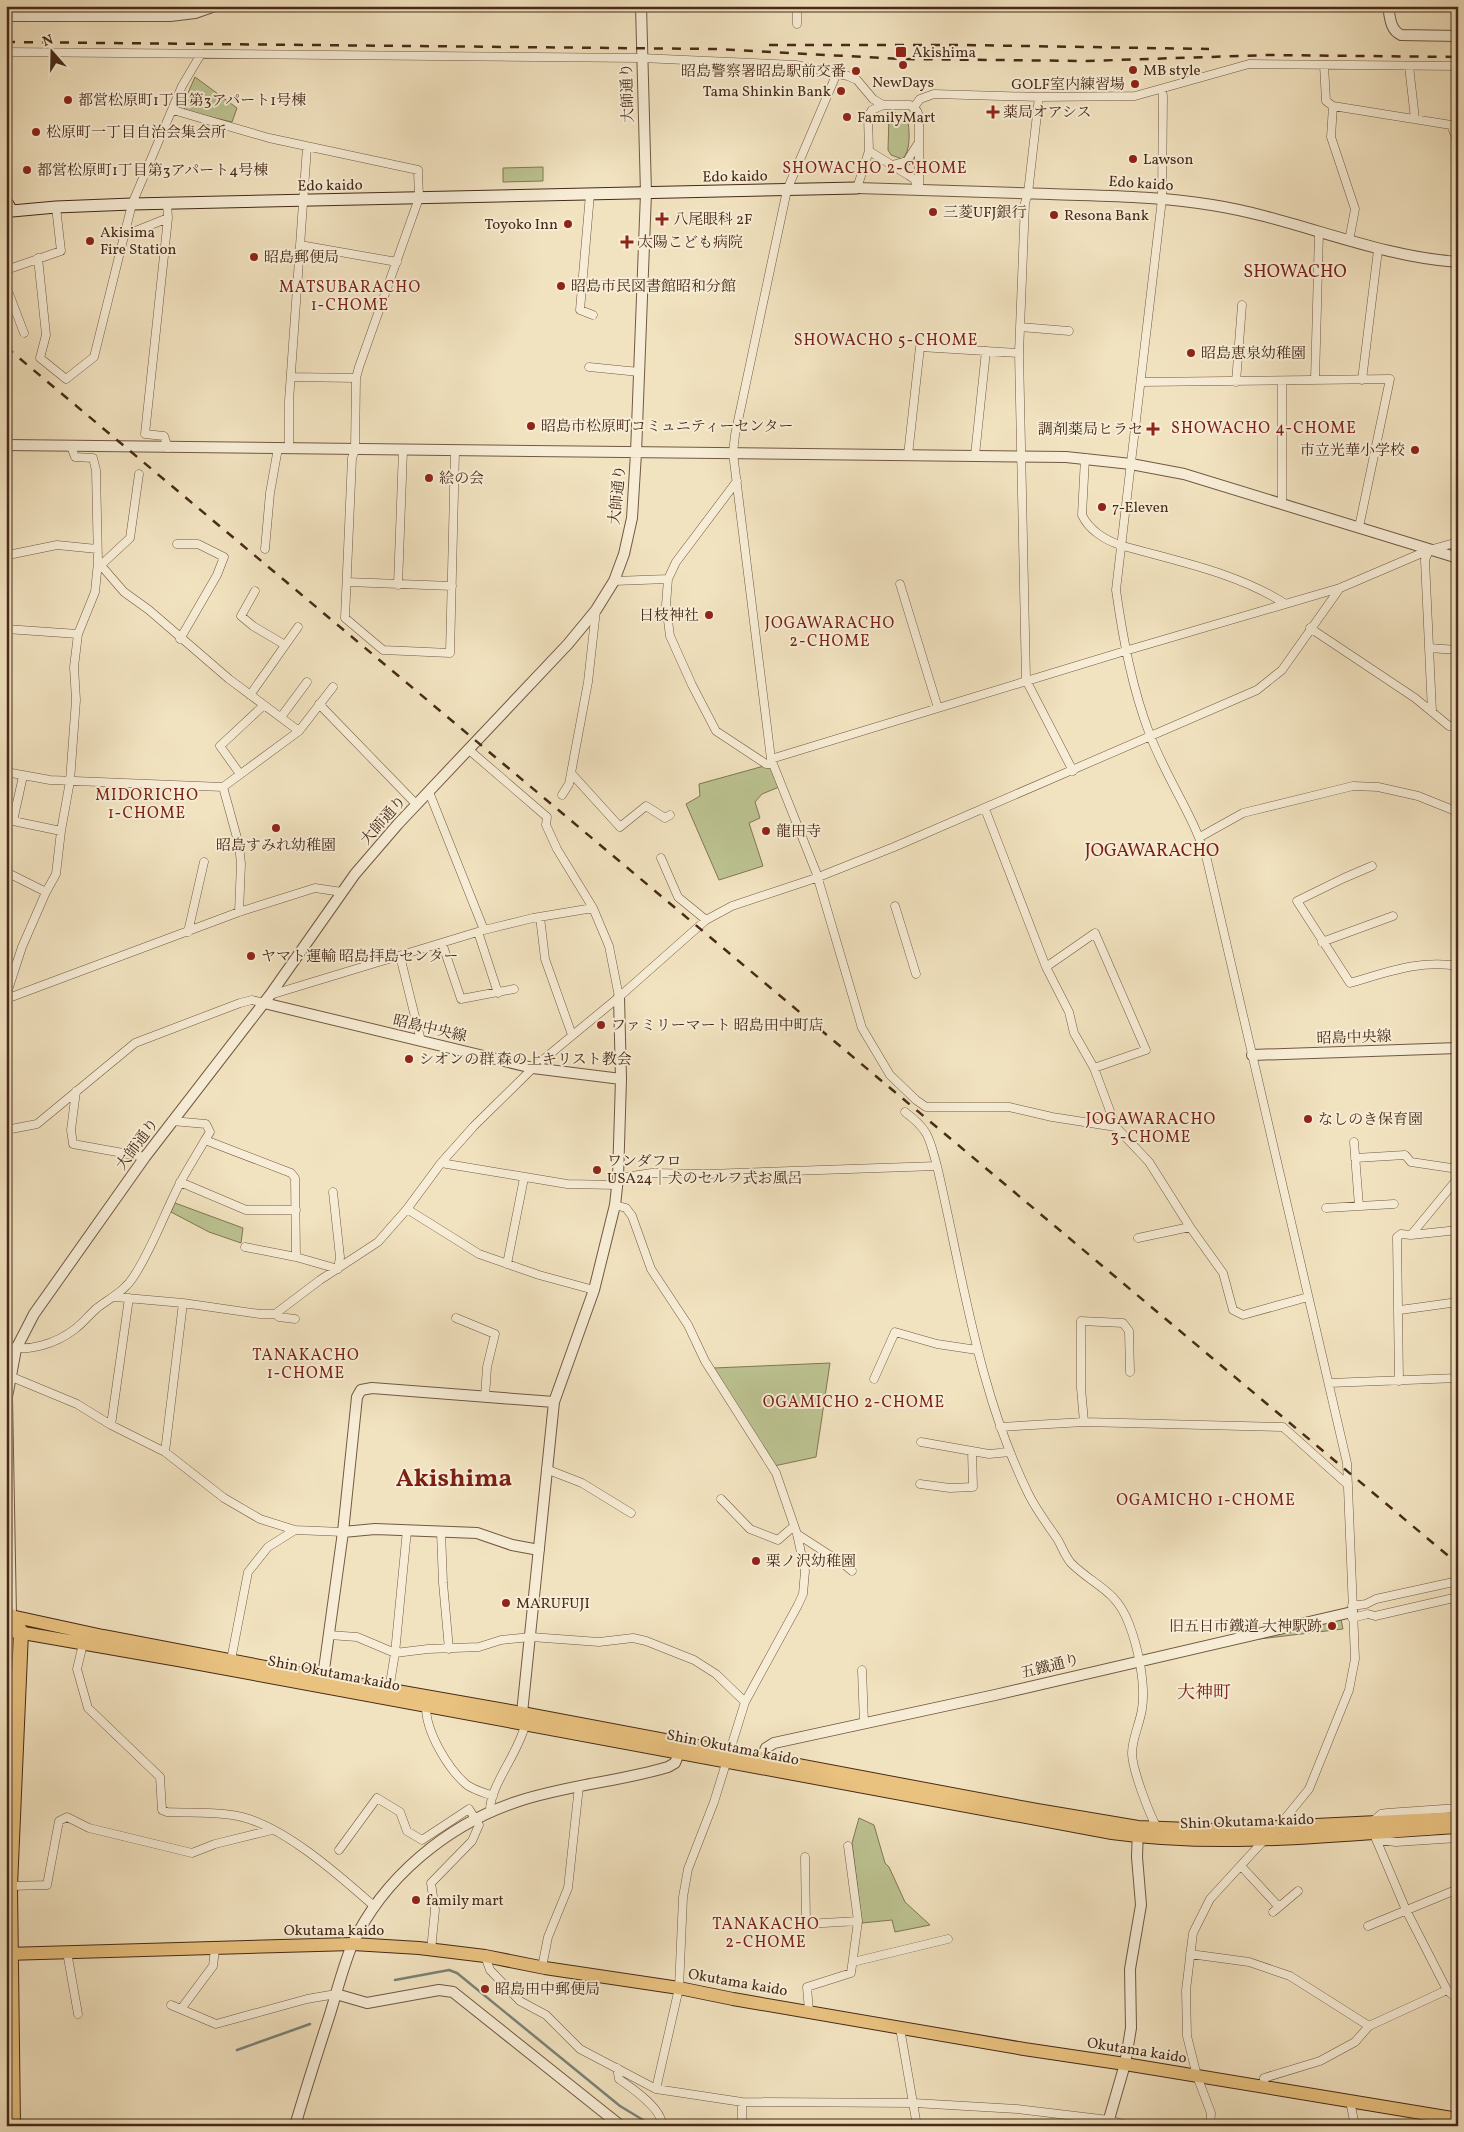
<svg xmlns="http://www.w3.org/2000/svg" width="1464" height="2132" font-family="Vollkorn,'Noto Serif JP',serif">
<rect width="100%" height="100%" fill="#f2e3c0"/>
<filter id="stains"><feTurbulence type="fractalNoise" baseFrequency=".004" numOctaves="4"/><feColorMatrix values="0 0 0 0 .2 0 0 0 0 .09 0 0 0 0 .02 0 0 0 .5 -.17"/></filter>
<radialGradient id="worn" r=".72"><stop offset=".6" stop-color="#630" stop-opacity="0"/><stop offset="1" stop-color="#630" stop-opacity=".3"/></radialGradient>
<path fill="#bcc391" stroke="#827654" d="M195,77L237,108L232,122L185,111L184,102Z
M893,112L907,118C910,128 911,153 902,159L891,155L888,150L889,115Z
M543,167V181L503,182V168Z
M764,766L773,769L779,787L762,794L755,802L760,818L749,823L763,866L719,880L686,804L700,796L699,784Z
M175,1203L243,1228L241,1243L209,1232L171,1212Z
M830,1363L816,1457L774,1466L714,1368Z
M1341,1619L1343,1629L1251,1640Z
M859,1818L874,1825L885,1863L889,1867L905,1902L930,1925L895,1932L892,1920L862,1923L852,1843Z"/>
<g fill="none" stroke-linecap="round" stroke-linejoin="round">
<path stroke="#7b827a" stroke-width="2.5" d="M395,1980L449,1970L457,1973L620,2106L653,2126
M237,2050L310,2024"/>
<g stroke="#725842" stroke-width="9">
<path id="minor" d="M797,24V6
M6,52L641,58L796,65L848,76L857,80L873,99L883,105
M1324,65L1326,101L1333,106L1331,137L1355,209L1349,241
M1409,66L1415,119
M837,73L787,190L735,435L733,453L771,759L816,872L862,1028L890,1075L916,1100L926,1107H1009L1052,1117L1116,1127
M1162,90L1163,96L1162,199L1116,590C1123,639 1132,688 1150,735C1166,778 1194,816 1207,860L1347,1463L1355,1659L1349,1690L1309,1789L1278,1827
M1039,97L1028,193L1025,203L1019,353L1026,680L1073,771
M1333,106L1451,125L1458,142
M914,107L920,99L934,94L1039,97L1135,96L1249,64L1458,66
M173,110L269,138L418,170L419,198L359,367L356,378L355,450L352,458L345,618L383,650L450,653L455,451
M869,151L908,175L914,179L918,188
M892,165L907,161L917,145
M857,188L869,151L868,116L872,110L883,105H910L917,111L919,116V190
M590,194L580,310L593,315
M167,204L168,218L145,434L164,436L168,448
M123,236L168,218
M300,245L397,262
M38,258L46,335L40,358L66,379L94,357L132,204L182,86L201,54
M6,270L61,251L56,207
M6,286L24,333
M1020,327L1069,331
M589,367L639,372
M291,377L356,378
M1315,380L1319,232
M1362,380L1378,250
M1282,381V504
M1141,382L1390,379L1359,527
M1236,382L1242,305
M289,449V401L307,147
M908,455L920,347L1019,353
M975,455L986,351
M1085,458L1082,515C1089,530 1105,540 1120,545C1175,561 1235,572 1284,603
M737,481L676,562L668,579L666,605L670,636L692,685L716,731L766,764H773
M177,544H198L224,557L217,575L180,639
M265,549L270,493L278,448
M1429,550L1425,560L1432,712
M6,553L13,554L57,545L97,549
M98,562L124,592L149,610L229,679L299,731
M101,565L130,538L139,474
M614,581L668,579
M347,582L452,586
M900,584L938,708
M398,585L403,450
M255,591L241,616L253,626L285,645
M1310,628L1415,698L1449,726H1458
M6,629L78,634
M1429,648L1458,650
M250,695L298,627
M319,704L417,805
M281,717L307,682
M468,749L547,817L546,825L557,849L593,908L609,946L619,997
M771,759L1125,651L1340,588L1429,550L1458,542
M6,772L50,780L223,787L299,731L333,687
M571,773L620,827L646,806L665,818L670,815
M240,774L220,746L264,705
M23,776L13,821L61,831
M223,787L239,845L241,864L239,912
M429,792L484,930
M562,795L569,784L588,682L596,610
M985,809L1046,967L1069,1012L1074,1033L1094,1068L1116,1127L1149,1162L1190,1227L1223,1273L1233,1310L1243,1315L1308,1297
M1200,837L1243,813L1353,786L1378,787L1418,796L1458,812
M661,858L678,897L706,920
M1372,866L1344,878L1297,901L1350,983C1385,973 1421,959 1458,966
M6,872L46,892
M895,906L916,974
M540,917L545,959L572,1035
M188,932L204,862
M478,932L498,993
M1322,942L1393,916
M442,943L461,999L514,989
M400,956L421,1041
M1046,967L1095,933L1146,1050L1094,1068
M270,995L484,930L533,918L593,908
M6,996L22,947L46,892L56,874L61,831L70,781L76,700L74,667L78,634L95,592L98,562L96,470L93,458L75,457L71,446
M6,999L239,912L315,888L342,892
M76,1091L71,1130L73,1144L145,1157
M905,1112C930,1131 929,1138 937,1166
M172,1121L206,1124L210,1132L205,1140L291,1173L295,1178L296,1257L338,1269
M6,1130L37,1124L135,1043L240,1003L252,1000L264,1003
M1354,1142L1359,1206
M1355,1158L1405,1155L1411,1162L1458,1169
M441,1163L567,1184L617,1185
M618,1178L652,1173L708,1174L937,1166C963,1277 978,1392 1029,1495C1037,1511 1048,1525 1058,1540C1062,1547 1065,1556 1071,1563C1094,1586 1116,1589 1129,1624C1138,1647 1146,1685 1142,1709C1140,1723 1132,1739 1132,1753C1132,1769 1149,1813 1157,1828
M180,1182L246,1210H296
M333,1192L340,1257L338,1269
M615,1205L626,1208L632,1216L651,1269L688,1325L705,1361L776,1473L797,1534L805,1571L803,1594L798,1605L745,1702L714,1802L688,1869L683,1897L679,1988L656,2089
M1326,1208L1394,1204
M407,1209L479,1254L539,1275L594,1290
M1411,1235L1458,1178
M1138,1238L1190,1227
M245,1247L296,1257
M507,1264L524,1178
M115,1297L183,1303L260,1314H275L320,1280L378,1242L407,1209L441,1163L474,1126L533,1068L619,997L706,920L732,906L816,878L894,847L1257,690L1282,670L1340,588
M1400,1310L1458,1302
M275,1314L279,1317L295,1319
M456,1318L495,1334L487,1367L485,1397
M6,1346C28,1353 57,1343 75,1329C83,1323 89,1315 97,1308C110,1298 125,1291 134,1276C153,1247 164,1214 180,1183C188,1168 197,1154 205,1140
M7,1375L77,1404L111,1425L165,1452L224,1498L260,1519L295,1530L343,1532
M874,1379L895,1332L937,1344L977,1350
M1399,1381L1397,1237L1401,1234L1411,1235L1458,1230
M1329,1383L1458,1378
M1084,1422L1081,1388V1321L1123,1323L1129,1331L1130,1372
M111,1425L129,1298
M1000,1427L1084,1422L1283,1427L1348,1485
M921,1442L989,1454L1010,1452
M165,1452L183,1303
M546,1469L582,1483L631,1513
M920,1484L950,1488L973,1487L972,1451
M721,1499L750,1529L778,1540L794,1526
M441,1532L443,1583L449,1649
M797,1534L845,1565L852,1571
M1352,1606L1366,1604L1376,1599L1458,1581
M1352,1618L1368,1614L1375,1616L1458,1597
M329,1635L357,1637L395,1653L428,1649L479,1647L501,1640L531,1637L599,1642L633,1638L646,1641L694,1660L716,1674L745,1702
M83,1644L77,1669L88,1708L160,1777L162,1810L167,1812C188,1813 210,1812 232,1815C279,1821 340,1876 375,1907
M231,1660L248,1572L268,1547L295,1530
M862,1670L864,1723
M389,1690L395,1653L407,1530
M426,1707C426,1732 448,1769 467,1785C474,1790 485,1793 493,1796
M490,1812C489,1786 519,1753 525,1725
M1372,1822L1381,1814L1387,1813L1458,1808
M1373,1832L1406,1910L1447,1990L1458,2000
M1378,1840L1396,1842L1458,1838
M339,1850L377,1798L400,1812L407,1831L422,1840L469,1809L479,1825L472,1841L431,1883L435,1910L431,1950
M805,1857L806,1924L858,1921
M1241,1866L1279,1907
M10,1886L47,1885L59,1821L67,1817L89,1828L192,1853L215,1844L272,1830
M1273,1912L1298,1891
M1368,1926L1458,1889
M67,1952L78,2014
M1190,1954L1249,1962L1290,1976L1369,2026
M485,1956L490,1970L520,2001L546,2015L580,2049L656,2089L742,2102L914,2103L1017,2109L1109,2120L1131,2126
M853,1962L948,1939
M542,1967L548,1937L568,1888L579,1786
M171,2005L216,2024L307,1999L336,1994
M181,2009L213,1966L215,1949
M809,2011L807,1987L851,1973L858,1921L848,1846
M900,2028L917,2126
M617,2068L619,2079C632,2088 663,2109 662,2126
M1264,2087V2078L1320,2061L1355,2042L1369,2026L1447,1990
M1350,2101L1355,2126
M742,2102V2126
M1210,2126L1211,2113L1197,2076L1187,2036L1186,1990L1193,1933L1210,1899L1266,1838"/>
</g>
<g stroke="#725842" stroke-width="12">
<path id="tertiary" d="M1388,6C1390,17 1390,30 1401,35L1458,36
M6,16H170L195,13L215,6
M857,188C921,190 985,192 1050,194C1104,196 1158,196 1212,205C1295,218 1373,256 1458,262
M6,445L1066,457L1131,464L1184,474L1458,558
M264,1003L533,1068L621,1079
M1252,1055L1458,1048
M343,1532L375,1529L477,1533L512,1545L539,1550
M11,1616L7,1397L16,1349L34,1314L145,1157L270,995L355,874L398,824L568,644L596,610L614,581L624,554L632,518L636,453L646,193L641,6
M322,1684L343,1532L357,1397L361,1390L372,1388L554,1402
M524,1720L522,1713L554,1402L594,1290L615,1205L618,1178L621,1079L619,997
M762,1758L766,1748L774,1743L995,1695L1352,1612
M336,1994L367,2003L439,1990L453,1992L621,2126
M295,2126C306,2088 318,2051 330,2014C337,1991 343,1967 352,1945C383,1878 447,1825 516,1802C566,1785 618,1782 668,1767L675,1763L679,1753
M1107,2126L1125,2064L1131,2028L1130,1969L1141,1905L1137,1857L1138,1828"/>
</g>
<g stroke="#472a18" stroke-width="13">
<path id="secondary" d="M6,201L12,211L56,207L132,204L857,188"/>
</g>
<g stroke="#472a18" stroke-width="14">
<path id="primary" d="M11,1616L103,1636L323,1678L522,1713L1037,1810L1138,1827L1216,1830L1458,1818
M6,1630L178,1660L1112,1833C1227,1849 1343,1834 1458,1827
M6,1954L353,1944L419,1948L485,1956L545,1968L679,1988L733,1999L1024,2049L1125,2064L1458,2119"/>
</g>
<g stroke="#472a18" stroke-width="16">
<path id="trunk" d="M6,1616H11L21,1632L10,1886L13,2126"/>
</g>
<use href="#minor" stroke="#f7edd6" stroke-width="8"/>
<use href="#tertiary" stroke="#f7edd6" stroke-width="10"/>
<use href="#secondary" stroke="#f7edd6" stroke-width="11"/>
<use href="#primary" stroke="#e9c280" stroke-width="12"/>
<use href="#trunk" stroke="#e9c280" stroke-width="14"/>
<path stroke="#472a18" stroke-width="2.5" stroke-dasharray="9 9" stroke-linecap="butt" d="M6,42L715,49L901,59L1086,61L1269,55L1458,57
M769,45H963L1209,49
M6,347L1458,1564"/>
</g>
<g fill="#8f2418" stroke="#f7edd6" stroke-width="2">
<rect x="895" y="46" width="12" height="12" rx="2.5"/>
<circle cx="903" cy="65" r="5"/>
<circle cx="1133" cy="70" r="5"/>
<circle cx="856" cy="71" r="5"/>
<circle cx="1135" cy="84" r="5"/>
<circle cx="841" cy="91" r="5"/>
<circle cx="68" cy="100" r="5"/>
<path d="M990.5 104.5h5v5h5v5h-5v5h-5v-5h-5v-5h5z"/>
<circle cx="847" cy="117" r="5"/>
<circle cx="36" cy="132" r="5"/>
<circle cx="1133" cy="159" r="5"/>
<circle cx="27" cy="170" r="5"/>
<circle cx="933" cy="212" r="5"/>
<circle cx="1054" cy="215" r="5"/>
<path d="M659.5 211.5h5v5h5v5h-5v5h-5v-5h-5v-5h5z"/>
<circle cx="568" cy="224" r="5"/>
<circle cx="90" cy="241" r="5"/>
<path d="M624.5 234.5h5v5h5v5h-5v5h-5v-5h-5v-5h5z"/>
<circle cx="254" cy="257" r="5"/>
<circle cx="561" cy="286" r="5"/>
<circle cx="1191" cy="353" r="5"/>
<circle cx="531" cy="426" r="5"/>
<path d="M1150.5 421.5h5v5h5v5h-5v5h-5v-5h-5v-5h5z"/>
<circle cx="1415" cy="450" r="5"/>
<circle cx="429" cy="478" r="5"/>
<circle cx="1102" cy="507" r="5"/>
<circle cx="709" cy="615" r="5"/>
<circle cx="276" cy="828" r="5"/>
<circle cx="766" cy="831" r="5"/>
<circle cx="251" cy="956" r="5"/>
<circle cx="601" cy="1025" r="5"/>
<circle cx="409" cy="1059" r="5"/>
<circle cx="1308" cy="1119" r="5"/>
<circle cx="597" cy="1170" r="5"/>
<circle cx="756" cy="1561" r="5"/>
<circle cx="506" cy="1603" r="5"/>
<circle cx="1332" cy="1626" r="5"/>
<circle cx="416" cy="1900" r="5"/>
<circle cx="485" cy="1989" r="5"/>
</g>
<g text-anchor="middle" stroke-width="4" stroke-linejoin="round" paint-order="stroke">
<g font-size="15" fill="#472a18" stroke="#f7edd6" text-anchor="start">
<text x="912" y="57">Akishima</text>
<text x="1143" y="75">MB style</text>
<text x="846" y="76" text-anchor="end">昭島警察署昭島駅前交番</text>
<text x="903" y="87" text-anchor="middle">NewDays</text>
<text x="1125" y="89" text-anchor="end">GOLF室内練習場</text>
<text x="831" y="96" text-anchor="end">Tama Shinkin Bank</text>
<text x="78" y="105">都営松原町1丁目第3アパート1号棟</text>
<text x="1003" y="117">薬局オアシス</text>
<text x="857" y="122">FamilyMart</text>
<text x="46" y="137">松原町一丁目自治会集会所</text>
<text x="1143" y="164">Lawson</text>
<text x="37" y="175">都営松原町1丁目第3アパート4号棟</text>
<text x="943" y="217">三菱UFJ銀行</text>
<text x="1064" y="220">Resona Bank</text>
<text x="673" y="224">八尾眼科 2F</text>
<text x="558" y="229" text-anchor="end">Toyoko Inn</text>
<text x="100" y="237">Akisima<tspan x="100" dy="17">Fire Station</tspan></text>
<text x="638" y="247">太陽こども病院</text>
<text x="264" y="262">昭島郵便局</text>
<text x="571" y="291">昭島市民図書館昭和分館</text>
<text x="1201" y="358">昭島恵泉幼稚園</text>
<text x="541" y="431">昭島市松原町コミュニティーセンター</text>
<text x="1143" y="434" text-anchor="end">調剤薬局ヒラセ</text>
<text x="1405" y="455" text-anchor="end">市立光華小学校</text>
<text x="439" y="483">絵の会</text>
<text x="1112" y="512">7-Eleven</text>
<text x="699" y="620" text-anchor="end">日枝神社</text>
<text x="776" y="836">龍田寺</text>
<text x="276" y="850" text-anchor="middle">昭島すみれ幼稚園</text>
<text x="261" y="961">ヤマト運輸 昭島拝島センター</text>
<text x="611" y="1030">ファミリーマート 昭島田中町店</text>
<text x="419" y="1064">シオンの群 森の上キリスト教会</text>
<text x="1318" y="1124">なしのき保育園</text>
<text x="607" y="1166">ワンダフロ<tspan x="607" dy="17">USA24｜犬のセルフ式お風呂</tspan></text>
<text x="766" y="1566">栗ノ沢幼稚園</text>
<text x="516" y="1608">MARUFUJI</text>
<text x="1322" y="1631" text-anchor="end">旧五日市鐵道 大神駅跡</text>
<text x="426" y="1905">family mart</text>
<text x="495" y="1994">昭島田中郵便局</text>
</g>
<g font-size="15" fill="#472a18" stroke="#f7edd6">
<text transform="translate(627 93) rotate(-92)" y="5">大師通り</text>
<text transform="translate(735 176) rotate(-1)" y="5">Edo kaido</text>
<text transform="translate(1141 183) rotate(4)" y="5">Edo kaido</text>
<text transform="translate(330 185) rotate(-1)" y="5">Edo kaido</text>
<text transform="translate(617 495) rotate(-84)" y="5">大師通り</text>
<text transform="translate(383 820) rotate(-48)" y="5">大師通り</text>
<text transform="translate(430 1028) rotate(13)" y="5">昭島中央線</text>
<text transform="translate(1354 1037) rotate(-2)" y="5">昭島中央線</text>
<text transform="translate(137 1144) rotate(-53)" y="5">大師通り</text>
<text transform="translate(1050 1666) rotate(-14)" y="5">五鐵通り</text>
<text transform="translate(334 1673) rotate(11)" y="5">Shin Okutama kaido</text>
<text transform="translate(733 1747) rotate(11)" y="5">Shin Okutama kaido</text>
<text transform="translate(1247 1821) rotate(-2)" y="5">Shin Okutama kaido</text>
<text x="334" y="1935">Okutama kaido</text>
<text transform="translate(738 1982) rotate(10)" y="5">Okutama kaido</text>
<text transform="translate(1137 2050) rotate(9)" y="5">Okutama kaido</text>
</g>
<g font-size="16" letter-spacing="1" fill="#7a1f14" stroke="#f7edd6">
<text x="875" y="173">SHOWACHO 2-CHOME</text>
<text x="350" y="292">MATSUBARACHO<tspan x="350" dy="18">1-CHOME</tspan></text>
<text x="886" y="345">SHOWACHO 5-CHOME</text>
<text x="1264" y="433">SHOWACHO 4-CHOME</text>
<text x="830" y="628">JOGAWARACHO<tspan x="830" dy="18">2-CHOME</tspan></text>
<text x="147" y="800">MIDORICHO<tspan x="147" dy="18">1-CHOME</tspan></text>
<text x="1151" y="1124">JOGAWARACHO<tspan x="1151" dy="18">3-CHOME</tspan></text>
<text x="306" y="1360">TANAKACHO<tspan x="306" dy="18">1-CHOME</tspan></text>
<text x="854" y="1407">OGAMICHO 2-CHOME</text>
<text x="1206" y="1505">OGAMICHO 1-CHOME</text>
<text x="766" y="1929">TANAKACHO<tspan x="766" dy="18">2-CHOME</tspan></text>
</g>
<g font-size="18" fill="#7a1f14" stroke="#f7edd6">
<text x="1295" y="277">SHOWACHO</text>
<text x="1152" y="856">JOGAWARACHO</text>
<text x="1204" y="1698">大神町</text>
</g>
<g font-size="25" font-weight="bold" fill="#7a1f14" stroke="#f7edd6">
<text x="454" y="1486">Akishima</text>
</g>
</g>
<rect width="1464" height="2132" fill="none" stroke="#f2e3c0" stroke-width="25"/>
<rect x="8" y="8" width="1449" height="2117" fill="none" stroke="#472a18" stroke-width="2.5"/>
<rect x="12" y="12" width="1439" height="2107" fill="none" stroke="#472a18"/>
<g transform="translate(52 52) rotate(340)" stroke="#f7edd6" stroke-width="4" paint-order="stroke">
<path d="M0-4L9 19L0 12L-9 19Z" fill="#472a18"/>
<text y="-8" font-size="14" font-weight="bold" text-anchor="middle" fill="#472a18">N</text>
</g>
<rect width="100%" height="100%" filter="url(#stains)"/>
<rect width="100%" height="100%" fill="url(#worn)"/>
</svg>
